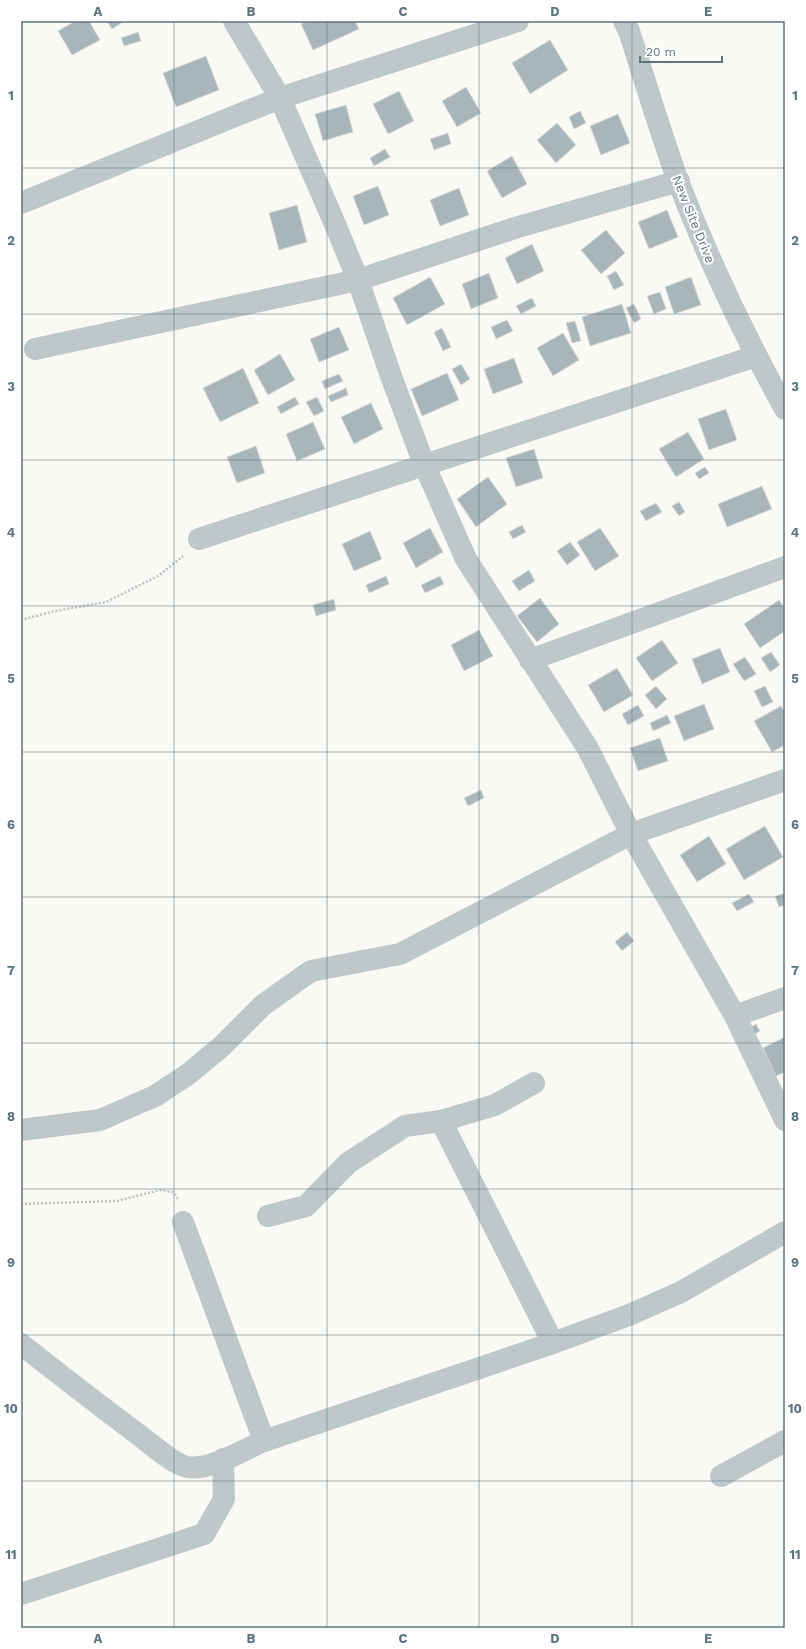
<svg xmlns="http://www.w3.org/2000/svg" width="806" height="1649" font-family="'Work Sans',sans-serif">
<rect width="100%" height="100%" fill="#f9f9f6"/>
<path fill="#a8b5b9" stroke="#dbdad8" d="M75,21H89L100,40L72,55L58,31Z
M107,21H124L112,29Z
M307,21H355L359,29L313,50L301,24Z
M138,32L141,41L124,46L121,38Z
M550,40L568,70L530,94L512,63Z
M206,56L219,90L176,107L163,73Z
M466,87L481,113L457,127L442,101Z
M399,91L414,121L388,134L373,104Z
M346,105L353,132L323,141L315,114Z
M580,111L586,123L574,129L569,117Z
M618,114L630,143L601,155L590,126Z
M557,123L576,145L556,163L537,140Z
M448,133L451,144L434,150L430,139Z
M385,149L390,157L374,166L370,158Z
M512,156L527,184L502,198L487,171Z
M378,186L389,215L364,225L353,196Z
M459,188L469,215L440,226L430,200Z
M297,205L307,242L279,250L269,213Z
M667,210L678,237L649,249L638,222Z
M606,230L625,253L601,274L581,250Z
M532,244L544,271L517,284L505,258Z
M616,271L624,285L614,290L607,276Z
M489,273L498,298L471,309L462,284Z
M430,277L445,304L407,325L393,298Z
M691,277L701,305L674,314L665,287Z
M660,292L666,309L654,314L647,296Z
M532,298L536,306L521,314L516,306Z
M622,304L631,333L590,346L582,317Z
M634,304L641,319L634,323L626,308Z
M507,320L513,331L496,339L491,327Z
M575,321L581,341L572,343L566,323Z
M339,327L349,350L319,362L310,339Z
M442,328L451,347L443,351L434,332Z
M563,333L579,360L553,376L537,348Z
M280,354L295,380L268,395L254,370Z
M514,358L523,383L493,394L484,369Z
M461,364L470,379L461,385L452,369Z
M243,368L259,403L220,422L203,388Z
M447,373L459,400L422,416L411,389Z
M339,374L343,381L325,389L322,381Z
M346,388L348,395L331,402L328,396Z
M295,397L299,404L281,414L277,407Z
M317,397L324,411L314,416L306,402Z
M371,403L383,429L354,444L341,417Z
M726,409L737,440L709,450L698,419Z
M313,422L325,449L297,461L286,434Z
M688,432L704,459L676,477L659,449Z
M256,446L265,473L237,483L227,457Z
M534,449L543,478L516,487L506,458Z
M705,467L709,473L699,479L695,473Z
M488,477L507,504L476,527L457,499Z
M762,486L772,509L727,527L718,504Z
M679,502L685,512L679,516L672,506Z
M656,503L662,512L646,521L640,511Z
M522,525L526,532L513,539L509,532Z
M430,528L443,552L416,568L403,543Z
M600,528L619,556L595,571L577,542Z
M370,531L382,559L354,571L342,544Z
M570,542L580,555L567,565L557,551Z
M529,570L535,581L519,591L512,581Z
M386,576L389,584L369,593L366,585Z
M440,576L444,584L425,593L421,585Z
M540,598L559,624L537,642L517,616Z
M334,599L336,610L316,616L313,605Z
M779,600L785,609V631L760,648L744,624Z
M479,630L493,656L464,671L451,645Z
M662,640L678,663L652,681L636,658Z
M720,648L730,672L702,684L692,659Z
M771,652L780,665L770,672L761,658Z
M745,657L756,674L744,681L733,664Z
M617,668L633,695L604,712L588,685Z
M656,686L667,699L656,709L645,695Z
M765,686L773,702L762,707L754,691Z
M704,704L714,729L684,741L674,716Z
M638,705L644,716L628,725L622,714Z
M781,706L785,713V745L772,752L754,721Z
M667,715L671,723L653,731L650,723Z
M660,738L668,761L638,771L630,748Z
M481,790L484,798L468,806L464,798Z
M765,826L783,857L744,880L726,849Z
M709,836L726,864L697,882L680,855Z
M785,893V905L779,907L775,896Z
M749,894L754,902L737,911L732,903Z
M627,932L634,941L622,951L615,942Z
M756,1024L760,1031L750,1037L746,1030Z
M785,1037V1072L776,1076L763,1048Z"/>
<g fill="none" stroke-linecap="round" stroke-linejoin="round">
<path stroke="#bcc1c3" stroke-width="2.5" stroke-dasharray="2 2" stroke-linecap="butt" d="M21,621L25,619L55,611L106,602L158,576L183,556
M21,1204L117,1201L160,1190L173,1192L178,1199"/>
<path stroke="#bfc7c9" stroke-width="22" d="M234,21L280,98L335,224L358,280L391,376L424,464L466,559L587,747L631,834L735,1016L785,1120
M624,21L629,31C645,81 660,131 678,181C708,259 744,335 785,409
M21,203L280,98L518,21
M35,349L358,280L518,227L679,181
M199,539L756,356
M530,660L785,567
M735,1016L785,998
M441,1121L553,1343
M21,1130L100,1120L155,1096L187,1075L221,1047L263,1005L311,971L400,954L631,834L785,780
M268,1216L306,1206L348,1163L405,1126L441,1121L495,1105L534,1083
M183,1222L264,1441
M21,1344C60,1375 99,1405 139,1435C150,1443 173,1464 187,1467C209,1471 243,1450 264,1441L553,1343L629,1315L681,1292L785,1232
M721,1476L785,1441
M21,1594L204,1534L224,1499L223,1459"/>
</g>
<path fill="none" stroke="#5d767e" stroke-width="1" stroke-opacity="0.55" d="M174,21V1628M327,21V1628M479,21V1628M632,21V1628M21,168H785M21,314H785M21,460H785M21,606H785M21,752H785M21,897H785M21,1043H785M21,1189H785M21,1335H785M21,1481H785"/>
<g text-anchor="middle" stroke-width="4" stroke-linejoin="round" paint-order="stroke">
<g font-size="13" fill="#5d767e" stroke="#fff">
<text transform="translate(694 219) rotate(68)" y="5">New Site Drive</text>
</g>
</g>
<rect width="806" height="1649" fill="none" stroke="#ffffff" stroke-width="44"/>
<path d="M640 56v6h82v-6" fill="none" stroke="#5d767e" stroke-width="2"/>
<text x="646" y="56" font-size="12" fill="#5d767e" stroke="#ffffff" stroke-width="3" paint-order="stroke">20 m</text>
<rect x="22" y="22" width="762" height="1605" fill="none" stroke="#5d767e" stroke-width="1.5"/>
<g font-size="13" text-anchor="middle" font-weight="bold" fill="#5d767e">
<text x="98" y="16">A</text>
<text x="251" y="16">B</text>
<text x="403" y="16">C</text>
<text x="555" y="16">D</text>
<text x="708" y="16">E</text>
<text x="11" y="100">1</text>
<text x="795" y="100">1</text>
<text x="11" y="245">2</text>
<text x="795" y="245">2</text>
<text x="11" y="391">3</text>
<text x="795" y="391">3</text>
<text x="11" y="537">4</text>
<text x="795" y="537">4</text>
<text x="11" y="683">5</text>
<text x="795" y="683">5</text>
<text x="11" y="829">6</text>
<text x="795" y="829">6</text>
<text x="11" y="975">7</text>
<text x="795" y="975">7</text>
<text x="11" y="1121">8</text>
<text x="795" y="1121">8</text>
<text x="11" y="1267">9</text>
<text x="795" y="1267">9</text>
<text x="11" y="1413">10</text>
<text x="795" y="1413">10</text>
<text x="11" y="1559">11</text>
<text x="795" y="1559">11</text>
<text x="98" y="1643">A</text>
<text x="251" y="1643">B</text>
<text x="403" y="1643">C</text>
<text x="555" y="1643">D</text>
<text x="708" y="1643">E</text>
</g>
</svg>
